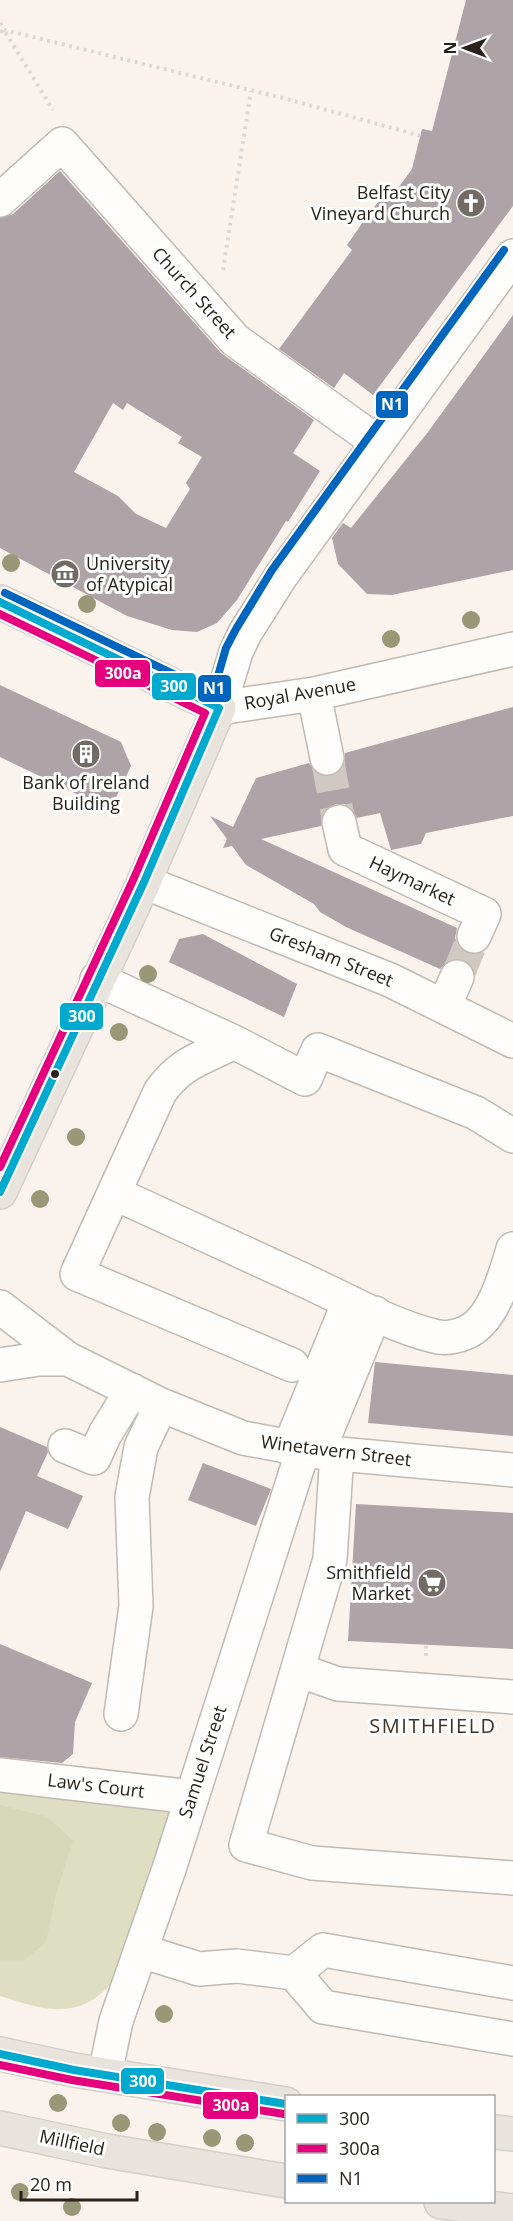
<svg xmlns="http://www.w3.org/2000/svg" width="513" height="2221" font-family="'Open Sans',sans-serif">
<rect width="100%" height="100%" fill="#faf3ed"/>
<path fill="#dedec2" d="M0,1782L178,1805L116,1978C81,2022 47,2011 0,1996Z"/>
<path fill="#d7d7ba" d="M0,1805L48,1817L73,1841L56,1894L46,1942L23,1961H0Z"/>
<path fill="#aea3a7" fill-rule="evenodd" d="M466,0H513V206L373,395L344,373L334,388L279,349L352,250L347,245L365,219L382,197L388,202L412,169L422,129L432,131Z
M60,171L221,353L314,420L293,453L320,471L288,522L286,521L237,600L217,623L197,632L172,630L127,616L0,548V218L13,214ZM113,403L123,410L127,403L182,437L178,443L202,457L186,483L190,489L166,528L136,514L118,496L74,472Z
M513,315V570L392,595L367,594L338,564L332,538L343,523L351,528L428,432Z
M0,685L121,742L131,766L110,810L0,757Z
M513,707V816L426,833L421,844L391,850L380,813L357,818L352,809L345,804H336L326,809L321,817V826L261,839L457,928L455,938L459,947L467,953L482,952L474,970L465,960L456,958L447,962L440,969L346,927L320,912L314,904L246,865L232,846L223,848L227,839L210,816L233,827L256,778L309,763L321,776H331L339,772L345,764V753Z
M203,934L297,984L284,1017L169,962L179,939Z
M375,1362L513,1375V1436L368,1423Z
M0,1427L47,1447L48,1452L37,1476L83,1496L68,1529L26,1511L0,1572Z
M203,1463L271,1489L256,1526L188,1500Z
M356,1504L513,1513V1649L348,1641Z
M0,1644L92,1683L75,1722L73,1754L62,1763L0,1757Z"/>
<g fill="none" stroke-linecap="round" stroke-linejoin="round">
<path stroke="#d0c9c3" stroke-width="33" stroke-dasharray="33 16" stroke-linecap="butt" d="M327,758L339,822
M457,977L474,936"/>
<g stroke="#c0b9b4" stroke-width="36">
<path id="minor" d="M0,200L62,144L235,340L377,442
M513,256L281,576L245,633L236,652L219,708L314,694L513,649
M314,694L327,758
M339,822L345,849L484,914L474,936
M144,882L390,980L513,1041
M97,979L234,1042
M444,1006L457,977
M114,1193C180,1223 246,1254 312,1284C350,1302 393,1326 434,1336C444,1339 455,1337 465,1333C493,1322 505,1276 513,1249
M0,1307L68,1359L161,1405L243,1438L318,1452L513,1470
M0,1365L39,1359H68
M292,1365L77,1274L160,1092C182,1061 202,1059 234,1042L305,1079L318,1050L476,1113L513,1136
M65,1446L94,1458L105,1434L132,1390
M289,1448L349,1302
M318,1452L375,1313
M337,1454L330,1559L246,1845L312,1863L513,1878
M298,1670L338,1684L513,1697
M121,1714L136,1606L132,1497L141,1447L161,1405
M0,1775L192,1797
M141,1951L199,1969L237,1966L294,1973L323,2007L513,2039
M294,1973L323,1950L513,1983
M105,2074L116,2021L170,1866L303,1450"/>
</g>
<g stroke="#d3cfcb" stroke-width="36">
<path id="major" d="M0,602L219,708L144,882L0,1192
M0,2054L74,2070L286,2104
M0,2128L107,2151L286,2181
M494,2132L513,2134
M441,2202L513,2211"/>
</g>
<path stroke="#dbd9d7" stroke-width="4" stroke-dasharray="3 4.5" stroke-linecap="butt" d="M0,23L4,30L283,98L421,136
M0,32L4,30L53,110
M223,270L251,91
M426,1656V1644"/>
<use href="#minor" stroke="#fefdfc" stroke-width="33"/>
<use href="#major" stroke="#e8e3dc" stroke-width="33"/>
<g stroke="#fff" stroke-width="12">
<path id="bus-1" d="M0,602L219,708L144,882L0,1192
M0,2054L74,2070L286,2104"/>
</g>
<g stroke="#fff" stroke-width="12">
<path id="bus-2" d="M0,614L205,713L134,878L0,1167
M0,2065L72,2080L284,2114"/>
</g>
<g stroke="#fff" stroke-width="12">
<path id="bus-3" d="M5,593L213,693L226,648L236,629L272,570L504,250"/>
</g>
<use href="#bus-1" stroke="#00a9ce" stroke-width="8"/>
<use href="#bus-2" stroke="#e5007d" stroke-width="8"/>
<use href="#bus-3" stroke="#0065bd" stroke-width="8"/>
</g>
<g fill="#989776">
<circle cx="11" cy="563" r="9"/>
<circle cx="87" cy="604" r="9"/>
<circle cx="471" cy="620" r="9"/>
<circle cx="391" cy="639" r="9"/>
<circle cx="148" cy="974" r="9"/>
<circle cx="119" cy="1032" r="9"/>
<circle cx="76" cy="1137" r="9"/>
<circle cx="40" cy="1199" r="9"/>
<circle cx="164" cy="2014" r="9"/>
<circle cx="58" cy="2103" r="9"/>
<circle cx="121" cy="2123" r="9"/>
<circle cx="157" cy="2132" r="9"/>
<circle cx="212" cy="2138" r="9"/>
<circle cx="245" cy="2143" r="9"/>
<circle cx="20" cy="2192" r="9"/>
<circle cx="72" cy="2207" r="9"/>
</g>
<defs>
<g id="church-disc" transform="scale(1.5)"><circle r="9.5" fill="#726a64" stroke="#fff"/><path d="M-1.2-6h2.4v3.5h3.3v2.4h-3.3V6h-2.4V-.1h-3.3v-2.4h3.3Z" fill="#fff"/></g>
<g id="museum-disc" transform="scale(1.5)"><circle r="9.5" fill="#726a64" stroke="#fff"/><path d="M0-6L6-3V-2H-6V-3ZM-5-1h2V3h-2ZM-1-1h2V3h-2ZM3-1h2V3H3ZM-6 4H6V6H-6Z" fill="#fff"/></g>
<g id="building-disc" transform="scale(1.5)"><circle r="9.5" fill="#726a64" stroke="#fff"/><path d="M-4-6H4V6H1V3H-1V6H-4ZM-2.5-4.3h1.7v1.8h-1.7ZM.8-4.3h1.7v1.8H.8ZM-2.5-1h1.7V.8h-1.7ZM.8-1h1.7V.8H.8Z" fill="#fff"/></g>
<g id="supermarket-disc" transform="scale(1.5)"><circle r="9.5" fill="#726a64" stroke="#fff"/><path d="M-6-5.5h2.5l.6 2H6L4.5 2H-2.5L-4.4-4H-6ZM-1.5 3.2a1.3 1.3 0 1 0 .1 0ZM3 3.2a1.3 1.3 0 1 0 .1 0Z" fill="#fff"/></g>
</defs>
<g fill-rule="evenodd">
<use href="#church-disc" x="471" y="203"/>
<use href="#museum-disc" x="65" y="574"/>
<use href="#building-disc" x="86" y="754"/>
<use href="#supermarket-disc" x="432" y="1583"/>
</g>
<circle fill="#29211b" stroke="#fff" stroke-width="2" cx="55" cy="1074" r="5"/>
<g text-anchor="middle" stroke-width="6" stroke-linejoin="round" paint-order="stroke">
<g font-size="18" fill="#29211b" stroke="#fff" text-anchor="end">
<text x="450" y="199">Belfast City<tspan x="450" dy="21">Vineyard Church</tspan></text>
<text x="86" y="570" text-anchor="start">University<tspan x="86" dy="21">of Atypical</tspan></text>
<text x="86" y="789" text-anchor="middle">Bank of Ireland<tspan x="86" dy="21">Building</tspan></text>
<text x="411" y="1579">Smithfield<tspan x="411" dy="21">Market</tspan></text>
</g>
<g font-size="18" fill="#29211b" stroke="#fff">
<text transform="translate(194 293) rotate(48)" y="6">Church Street</text>
<text transform="translate(300 694) rotate(-10)" y="6">Royal Avenue</text>
<text transform="translate(412 881) rotate(25)" y="6">Haymarket</text>
<text transform="translate(331 957) rotate(22)" y="6">Gresham Street</text>
<text transform="translate(336 1451) rotate(7)" y="6">Winetavern Street</text>
<text transform="translate(203 1762) rotate(-72)" y="6">Samuel Street</text>
<text transform="translate(96 1786) rotate(7)" y="6">Law's Court</text>
<text transform="translate(72 2143) rotate(12)" y="6">Millfield</text>
</g>
<g font-size="20" letter-spacing="1.5" fill="#413124" stroke="#fff">
<text x="433" y="1733">SMITHFIELD</text>
</g>
</g>
<g stroke="#fff" stroke-width="2">
<rect x="375" y="390" width="34" height="29" rx="6" fill="#0065bd"/>
<rect x="94" y="659" width="57" height="29" rx="6" fill="#e5007d"/>
<rect x="151" y="672" width="46" height="29" rx="6" fill="#00a9ce"/>
<rect x="197" y="674" width="35" height="29" rx="6" fill="#0065bd"/>
<rect x="59" y="1002" width="45" height="29" rx="6" fill="#00a9ce"/>
<rect x="120" y="2067" width="45" height="28" rx="6" fill="#00a9ce"/>
<rect x="202" y="2091" width="57" height="29" rx="6" fill="#e5007d"/>
</g>
<g font-size="16" text-anchor="middle" font-weight="bold" fill="#fff">
<text x="392" y="410">N1</text>
<text x="123" y="679">300a</text>
<text x="174" y="692">300</text>
<text x="214" y="694">N1</text>
<text x="82" y="1022">300</text>
<text x="143" y="2087">300</text>
<text x="231" y="2111">300a</text>
</g>
<rect x="285" y="2095" width="210" height="108" fill="#ffffff" stroke="#a9a6a4" stroke-width="1.5"/>
<rect x="297" y="2114" width="30" height="9" fill="#00a9ce" stroke="#a9a6a4" stroke-width="1.5"/>
<text x="339" y="2125" font-size="18" fill="#29211b">300</text>
<rect x="297" y="2144" width="30" height="9" fill="#e5007d" stroke="#a9a6a4" stroke-width="1.5"/>
<text x="339" y="2155" font-size="18" fill="#29211b">300a</text>
<rect x="297" y="2174" width="30" height="9" fill="#0065bd" stroke="#a9a6a4" stroke-width="1.5"/>
<text x="339" y="2185" font-size="18" fill="#29211b">N1</text>
<g transform="translate(465 48) rotate(270)" stroke="#ffffff" stroke-width="4.5" paint-order="stroke">
<path d="M0-4.5L10 22L0 15L-10 22Z" fill="#29211b"/>
<text y="-9" font-size="16" font-weight="bold" text-anchor="middle" fill="#29211b">N</text>
</g>
<path d="M21 2191v9h116v-9" fill="none" stroke="#29211b" stroke-width="3"/>
<text x="30" y="2191" font-size="18" fill="#29211b" stroke="#ffffff" stroke-width="4.5" paint-order="stroke">20 m</text>
</svg>
